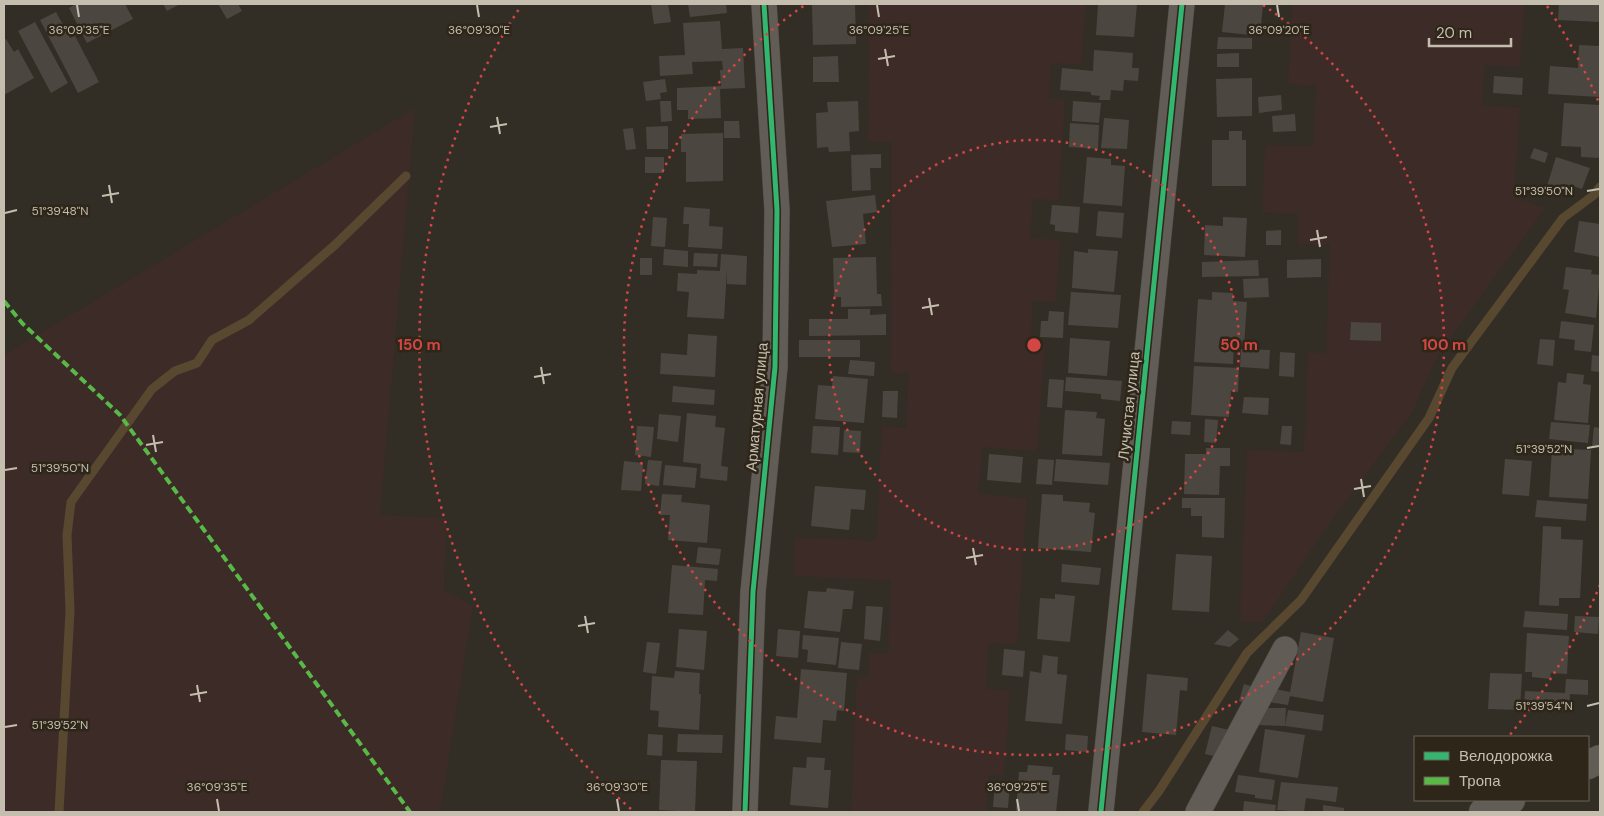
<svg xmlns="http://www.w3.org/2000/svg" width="1604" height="816" font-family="'DM Sans',sans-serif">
<rect width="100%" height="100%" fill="#322e26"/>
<path fill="#3d2b28" d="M869,4H1086L1081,65L1051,63L1049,98L1065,100L1058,200L1033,199L1030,238L1060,240L1056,302L1033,301L1030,345L1045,347L1037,451L982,447L979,494L1027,498L1017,644L989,643L986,689L1010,691L1004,776L989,775L986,812H851L857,677H868L869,653L888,654L891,580L793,576L795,537L876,541L882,427L906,428L909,373H891L892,142H868Z
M1292,4H1525L1520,67L1485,65L1482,105L1520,108L1514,197L1545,208L1437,357L1413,411L1324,531L1262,623L1240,622L1247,450L1304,452L1308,353H1326L1330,245L1297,244L1298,214L1262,212L1265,145L1313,146L1316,86L1288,84Z
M415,108L380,515L446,518L444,590L473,606L440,812H4V355Z"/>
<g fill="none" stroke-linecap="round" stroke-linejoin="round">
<path stroke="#57482f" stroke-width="9" d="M59,812L70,611L67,535L71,502L152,389L175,371L197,363L212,340L249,320L336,244L406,176
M1143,812L1159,791L1247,653L1301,600L1429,418L1452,368L1563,218L1594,195L1600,187"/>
</g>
<path fill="#4b4740" d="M76,4H125L133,19L87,43L69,8Z
M163,4H180L167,11Z
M218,4H238L242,11L227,19Z
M651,4H668L671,22L654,24Z
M688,4H726L727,13L690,17Z
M812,4H855L856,44L813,45Z
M1098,4H1137L1134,37L1096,35Z
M1225,4H1263L1260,36L1222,32Z
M1559,4L1600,5V22L1558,20Z
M56,12L70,38L75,36L99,82L78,93L40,20Z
M720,21L722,49L743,48L745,88L720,89L721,118L688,119V110H677V88L721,86L720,70H723L722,61L692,62L693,74L660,76L659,56L685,55L683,23Z
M35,22L68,83L51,93L18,31Z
M1218,37L1252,38V49H1217Z
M6,39L14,52L18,49L34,78L4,95V40Z
M1579,45L1600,46V97L1548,94L1550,66L1578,68Z
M1094,50L1133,53L1132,68H1139L1138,81L1124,80L1123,91L1111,90L1110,100H1099L1100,96L1091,95V92L1060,90L1062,68L1093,71Z
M1239,53V67H1217V54Z
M838,56L839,82H813V57Z
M1494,76L1523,78L1522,95L1493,93Z
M1252,78V116L1217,117L1216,79Z
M665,79L667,92L660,93L661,99L646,101L643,82Z
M1281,95L1282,110L1259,113L1258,97Z
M660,101H671L672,121L661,122Z
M858,101L859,131L849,132L850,151L829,152L828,147L817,148L816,113L828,112L827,102Z
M1073,101L1101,103L1099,123L1072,121Z
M1564,103L1600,105V158L1581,157V147L1561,146Z
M1295,114L1296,131L1273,132L1272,116Z
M1104,118L1129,120L1127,149L1101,148Z
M724,121H739L740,138H724Z
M1070,123L1099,125L1098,149L1069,147Z
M668,126V149H647L646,127Z
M633,128L636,149L626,150L623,129Z
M1229,131H1242V140H1246V186H1212V140H1229Z
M723,133V181L686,182V152H681V134Z
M1534,148L1548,153L1545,163L1530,158Z
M881,154V168H870L871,190L852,191L851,155Z
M645,157H664V173H645Z
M1087,157L1111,159V165L1125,166L1122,206L1083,203Z
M1556,157L1590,168L1582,189L1573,186L1570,196L1546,189Z
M875,195L877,212L863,214L866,244L832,247L826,201Z
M1052,205L1080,207L1078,233L1055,231V225L1050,224Z
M684,207L710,209L709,226L723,227L722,249L688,247L689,224H683Z
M1098,211L1124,213L1122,238L1096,236Z
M653,217L667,218L665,247L651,246Z
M1223,217L1247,218L1245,257L1204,255L1205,225L1223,226Z
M1579,221L1600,224V257L1574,252Z
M1281,230V245H1266V231Z
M664,249L688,251V267L663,265Z
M1088,249L1118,251L1114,292L1072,288L1074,251L1088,253Z
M694,253L718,254L717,267L693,266Z
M721,254L747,256L746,285L727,284V269L724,319L687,317L689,292L677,291L678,273L697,274V270L720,271Z
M876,257L877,294H881L882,306L841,307V297H834L833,258Z
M640,258H652V275H640Z
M1321,259V277L1287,278V260Z
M1258,260L1259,276L1202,277V262Z
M1566,267L1592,270L1591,274L1600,275L1596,318L1565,313L1569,290L1563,289Z
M1268,278L1269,297L1244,298L1243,279Z
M1071,292L1121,295L1118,328L1068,325Z
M1212,292L1233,293V301L1247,302L1244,346L1234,345L1233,364L1194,362L1198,299L1212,300Z
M848,309H870V315L886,314V335L809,336V319H848Z
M1049,311L1064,312L1063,338L1040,337L1041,321H1048Z
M1561,321L1594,325L1591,352L1574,350L1575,340L1559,338Z
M1351,322L1381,323V341L1350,340Z
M688,334L717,336L715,377L660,374L661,353L687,355Z
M1070,338L1110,341L1107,376L1068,373Z
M1540,339L1555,340L1553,366L1537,364Z
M799,340H860V357H799Z
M1241,349L1270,350L1269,369L1240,367Z
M1280,352L1295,353L1294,377L1279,376Z
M1592,355L1600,356V372L1591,371Z
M850,360L875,362L874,376L848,374Z
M1194,366L1239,368L1238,392L1231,391L1229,417L1191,415Z
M1567,373L1584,375L1583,384L1591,385L1588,423L1554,420L1558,382L1566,383Z
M833,376L868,379L864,423L815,419L818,385L832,386Z
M1066,377L1122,381L1120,401L1101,399V394L1065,391Z
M1049,379L1064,380L1062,408L1047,407Z
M673,386L715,390L714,405L672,402Z
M883,391H898L897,418L882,417Z
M1244,397L1269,398L1268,415L1242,413Z
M1065,410L1097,412L1096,418L1105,419L1102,456L1062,454Z
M687,413L716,416L715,427L725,428L721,466L728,467L727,481L700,478L701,464L683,462Z
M659,414L681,416L678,442L657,439Z
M1205,419L1218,420L1216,443L1204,442Z
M1172,421L1191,422L1190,435L1171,434Z
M1551,422L1590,425L1588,443L1549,439Z
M637,426L654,427L651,457L635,455Z
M813,426L840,427L838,455L811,453Z
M1282,426H1292L1291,445L1280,444Z
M1594,427L1600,428V447L1592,446Z
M844,430L861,431L860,453L843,452Z
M1206,448H1230V466H1220L1219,495L1184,494L1185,454H1206Z
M1552,448L1591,450L1588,499L1549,497Z
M989,454L1023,457L1021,483L987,480Z
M1038,459L1054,460L1052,485L1036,484Z
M1056,459L1110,463L1108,485L1054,481Z
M1505,459L1532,461L1529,496L1502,494Z
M648,460L662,461L659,486L645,484Z
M624,461L643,463L641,491L621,490Z
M665,465L697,468L695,488L663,485Z
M815,486L866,490L864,510L851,509L849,530L811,526Z
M662,494L682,495L681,502L710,505L707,543L668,540L670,515H660Z
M1042,494L1063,495V501L1090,503L1089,512L1095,513L1091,552L1038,548Z
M1182,498H1225L1224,538L1202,537V516H1191V508H1182Z
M1537,500L1587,504L1586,521L1535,517Z
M1543,526L1561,527V539L1583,540L1580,598H1559V606L1539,605Z
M698,547L721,549L719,565L696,563Z
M1176,554L1212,556L1209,612L1172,610Z
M1062,564L1101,568L1099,585L1061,582Z
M672,565L718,569L717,581L705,580L703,615L668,613Z
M827,588L854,591L852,609H843L840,632L804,628L808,591L826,592Z
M1055,594L1075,596L1070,642L1037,639L1040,598L1055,599Z
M866,606L883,607L880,641L864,639Z
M1525,611L1568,614L1567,630L1523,627Z
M1575,616L1599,617L1598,634L1574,632Z
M679,629L707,631L704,670L676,667Z
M778,629L800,631L798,658L776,656Z
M1228,630L1239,639L1230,647L1214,644Z
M1301,632L1334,638L1323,702L1290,696L1288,705L1268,702L1270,688L1290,692Z
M1527,633L1569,636L1567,674L1551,673L1550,679L1532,677V672H1525Z
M803,635L839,638L836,665L807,662L808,650L802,649Z
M647,642L660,643L656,674L643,672Z
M841,642L862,644L859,670L838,668Z
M1004,649L1025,651L1023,677L1002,675Z
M1043,655L1058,657L1057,674L1067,675L1062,724L1025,721L1030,671L1041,673Z
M801,669L847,673L844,711L837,710L836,721L823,720L821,743L774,739L776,716L797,718Z
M675,671L700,673L699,694H701L699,730L658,727L659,711L650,710L652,676L674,678Z
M1490,673L1522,674L1520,710L1488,709Z
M1147,674L1188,678L1187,691L1180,690L1176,735L1142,732Z
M1566,679L1588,680V695L1570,694L1569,711L1524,708L1525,691L1565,693Z
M1244,684L1256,688L1251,705L1239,701Z
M1255,708H1286L1285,726L1255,725Z
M1288,710L1324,715L1322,731L1285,726Z
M1212,726L1229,730L1222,758L1205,754Z
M1265,729L1305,735L1298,778L1259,772Z
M648,734L663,735L662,756L647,755Z
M678,734L723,735L722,753L677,752Z
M1066,734L1088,736L1087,752L1065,750Z
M807,757L825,758L824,770H831L828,808L790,805L793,767L806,768Z
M661,760L697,761L695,812L659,810Z
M1028,765L1053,767L1052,775H1060L1056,812L1016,811L1019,772H1027Z
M1238,775L1275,780L1272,800L1255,798V795L1235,792Z
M995,781L1010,782L1008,808L993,807Z
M1281,782L1338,787L1336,802L1306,798L1304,812L1277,810Z
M1244,801L1276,805L1275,812H1243Z
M1323,805L1344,808V812H1323Z"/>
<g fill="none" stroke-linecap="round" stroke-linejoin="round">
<g stroke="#4d4a44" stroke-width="26">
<path id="minor" d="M1101,811L1182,4
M745,812L753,592L775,367L777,210L764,4
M1198,812L1285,649"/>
</g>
<g stroke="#4d4a44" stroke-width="29">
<path id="tertiary" d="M1588,765L1600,759
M1483,812L1511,800"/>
</g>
<use href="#minor" stroke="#615c56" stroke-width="25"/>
<use href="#tertiary" stroke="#615c56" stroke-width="28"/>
<path stroke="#58b947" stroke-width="4" stroke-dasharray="8 4" stroke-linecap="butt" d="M4,301L22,323L120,415L410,812"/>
<g stroke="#2d2619" stroke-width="8">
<path id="cycleway" d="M1101,811L1182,4
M745,812L753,592L775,367L777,210L764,4"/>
</g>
<use href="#cycleway" stroke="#33b770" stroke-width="5"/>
</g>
<path fill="none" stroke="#c5beae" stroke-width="2" d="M77,5L79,17M477,5L479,17M877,5L879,17M1277,5L1279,17M885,49L888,66M878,59L895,56M497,117L500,134M490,127L507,124M109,185L112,203M1587,191L1599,189M102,196L119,193M5,213L17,210M1317,230L1320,247M1310,240L1327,237M929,298L932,315M922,308L939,305M541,367L544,384M534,377L551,374M153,435L156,452M146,445L163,442M1587,448L1599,446M5,470L17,468M1361,479L1364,497M1354,489L1371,486M973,548L976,565M966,558L983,555M585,616L588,633M578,626L595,623M197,685L200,702M190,695L207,692M1587,706L1599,703M5,727L17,725M217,799L219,811M617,799L619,811M1017,799L1019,811"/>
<g fill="none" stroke="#d34643" stroke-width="2.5" stroke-dasharray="2.5 5">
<circle cx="1034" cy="345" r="205"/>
<path d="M1263 5A410 410 0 1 1 805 5"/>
<path d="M1600 585A615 615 0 0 1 1509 736M631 809A615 615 0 0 1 521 6M1547 6A615 615 0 0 1 1600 105"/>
</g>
<g text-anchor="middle" stroke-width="5" stroke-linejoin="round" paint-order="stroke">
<g font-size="15" fill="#c5beae" stroke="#2d2619">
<text transform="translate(1129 406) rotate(-84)" y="5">Лучистая улица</text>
<text transform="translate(757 407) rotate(-85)" y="5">Арматурная улица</text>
</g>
</g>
<g font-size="12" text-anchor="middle" fill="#c5beae" stroke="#2d2619" stroke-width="5" stroke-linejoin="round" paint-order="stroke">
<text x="79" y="34">36°09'35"E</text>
<text x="479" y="34">36°09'30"E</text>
<text x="879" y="34">36°09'25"E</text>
<text x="1279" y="34">36°09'20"E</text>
<text x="1544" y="195">51°39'50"N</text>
<text x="60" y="215">51°39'48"N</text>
<text x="1544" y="453">51°39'52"N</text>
<text x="60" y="472">51°39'50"N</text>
<text x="1544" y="710">51°39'54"N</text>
<text x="60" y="729">51°39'52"N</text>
<text x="217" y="791">36°09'35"E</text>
<text x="617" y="791">36°09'30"E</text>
<text x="1017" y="791">36°09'25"E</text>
</g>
<circle cx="1034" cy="345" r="8" fill="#d34643" stroke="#2d2619" stroke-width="2.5"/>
<g font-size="15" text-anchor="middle" font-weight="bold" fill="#d34643" stroke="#2d2619" stroke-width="5" stroke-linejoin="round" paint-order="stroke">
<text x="1239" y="350">50 m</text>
<text x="1444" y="350">100 m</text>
<text x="419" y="350">150 m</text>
</g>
<rect width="1604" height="816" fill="none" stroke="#c5beae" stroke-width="10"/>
<rect x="1414" y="736" width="175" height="65" fill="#2d2619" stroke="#6a6355"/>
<rect x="1424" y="752" width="25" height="8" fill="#33b770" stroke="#6a6355"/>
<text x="1459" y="761" font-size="15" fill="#c5beae">Велодорожка</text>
<rect x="1424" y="777" width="25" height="8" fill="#58b947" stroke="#6a6355"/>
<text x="1459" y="786" font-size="15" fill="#c5beae">Тропа</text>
<path d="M1429 38v8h82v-8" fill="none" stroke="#c5beae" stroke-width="2.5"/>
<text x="1436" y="38" font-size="15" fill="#c5beae" stroke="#2d2619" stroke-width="4" paint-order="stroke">20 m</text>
</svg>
